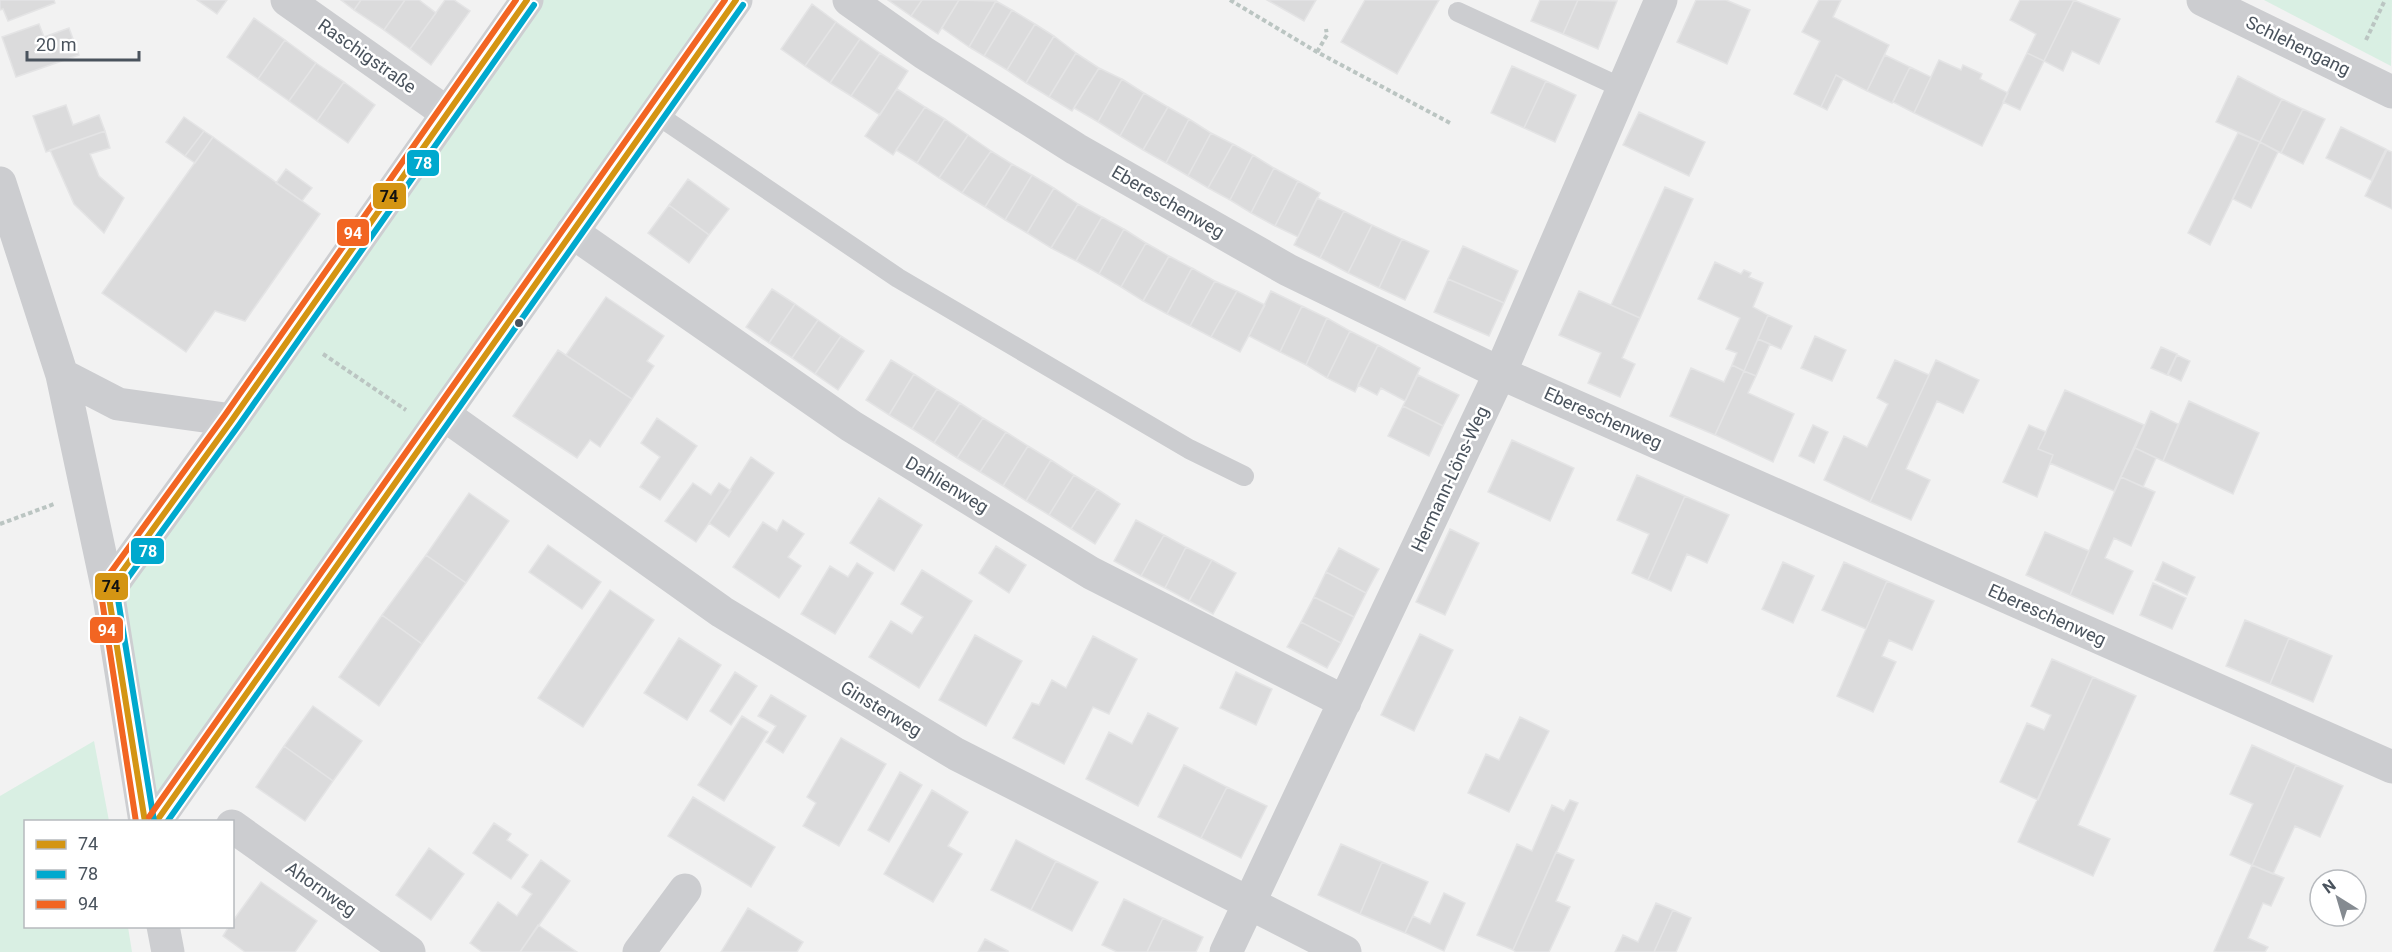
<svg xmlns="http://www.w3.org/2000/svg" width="2392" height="952" font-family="Roboto,sans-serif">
<rect width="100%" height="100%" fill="#f2f2f2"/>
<path fill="#d9efe3" d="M527,0H736L156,821L108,591Z
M2264,0H2392L2391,66Z
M94,741L109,821L26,822V926L128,927L132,952H0V796Z"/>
<path fill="#dbdbdc" stroke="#e4e4e5" stroke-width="1.5" d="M0,0H54L55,3L8,21L3,9L0,10Z
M197,0H227L217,14Z
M341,0H361L354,10Z
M361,0H405L384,30L354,10Z
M405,0H419L436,13L410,49L384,30Z
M445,0H454L470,11L431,65L410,49Z
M888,0H922L911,16Z
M922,0H959L938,34L911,16Z
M959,0L996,1L969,47L942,28Z
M1267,0H1316L1304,21Z
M1365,0H1439L1397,74L1341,42Z
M1540,0H1578L1563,34L1531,21Z
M1578,0L1617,1L1598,49L1563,34Z
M1696,0H1726L1750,10L1727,64L1677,42Z
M1819,0H1841L1833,17L1889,45L1867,91L1836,75L1821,107L1794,94L1820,41L1802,32Z
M2020,0H2074L2044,61L2027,53L2036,34L2010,20Z
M2074,0L2120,19L2099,64L2072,51L2063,71L2044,61Z
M996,1L1012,10L984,56L969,47Z
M812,4L836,22L805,66L781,49Z
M1012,10L1035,24L1007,70L984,56Z
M254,18L285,40L258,79L227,57Z
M836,22L860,39L830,83L805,66Z
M39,24L44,37L69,28L79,55L16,77L2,37Z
M1035,24L1054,36L1026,83L1007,70Z
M1054,36L1076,53L1049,97L1026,83Z
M860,39L880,53L851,96L830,83Z
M285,40L316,63L289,101L258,79Z
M880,53L908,71L880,115L851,96Z
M1076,53L1099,68L1072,111L1049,97Z
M2027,53L2044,61L2020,110L2003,102Z
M1885,55L1910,67L1892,103L1867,91Z
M1939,60L1961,70L1963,65L1982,74L1980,79L2008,93L1982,146L1914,113Z
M316,63L344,82L317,121L289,101Z
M1512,66L1546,81L1524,128L1491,113Z
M1910,67L1931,77L1914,113L1893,102Z
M1099,68L1122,79L1098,122L1074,108Z
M1836,75L1843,79L1827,110L1821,107Z
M2238,76L2282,99L2260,142L2216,122Z
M1122,79L1144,93L1120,136L1098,122Z
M1546,81L1576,95L1555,142L1524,128Z
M344,82L375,105L348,143L317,121Z
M897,89L925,107L893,155L865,136Z
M1144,93L1168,107L1143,150L1120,136Z
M2282,99L2303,109L2281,153L2260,142Z
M66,105L73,125L99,115L105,131L46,152L33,116Z
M925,107L945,119L917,163L896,150Z
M1168,107L1189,119L1166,163L1143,150Z
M2303,109L2325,119L2303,164L2281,153Z
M1639,112L1705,142L1689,176L1623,145Z
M184,117L204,131L185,156L166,142Z
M945,119L968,135L939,178L917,163Z
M1189,119L1211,133L1188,176L1166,163Z
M2341,127L2386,149L2371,180L2326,158Z
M105,131L110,148L90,154L99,176L124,198L104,233L74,204L50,150Z
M204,131L213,137L195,163L185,156Z
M1211,133L1233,144L1208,188L1188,176Z
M2238,133L2260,142L2210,245L2188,233Z
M968,135L991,151L962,193L939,178Z
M213,137L320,214L245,321L215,311L186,352L102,293Z
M2260,142L2278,152L2251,208L2233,199Z
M1233,144L1253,155L1230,200L1208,188Z
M2387,150L2392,152V209L2365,196Z
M991,151L1012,164L985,207L962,193Z
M1253,155L1274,168L1251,213L1230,200Z
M1012,164L1032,175L1005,220L985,207Z
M1274,168L1298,181L1275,226L1251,213Z
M286,169L312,188L302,201L276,183Z
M1032,175L1054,188L1027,233L1005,220Z
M688,179L729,209L709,235L669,205Z
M1298,181L1320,193L1298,237L1275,226Z
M1665,187L1693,199L1640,318L1611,305Z
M1054,188L1078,204L1051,248L1027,233Z
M1317,198L1344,211L1320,258L1294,245Z
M1078,204L1102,217L1076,261L1051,248Z
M669,205L709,235L689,263L648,233Z
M1344,211L1372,225L1348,273L1320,258Z
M1102,217L1124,229L1099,274L1076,261Z
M1372,225L1402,239L1379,288L1348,273Z
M1124,229L1146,243L1121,287L1099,274Z
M1402,239L1429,251L1405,300L1379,288Z
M1146,243L1169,256L1143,301L1121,287Z
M1463,246L1518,271L1504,303L1448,279Z
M1169,256L1192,268L1167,314L1143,301Z
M1715,262L1741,274L1744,270L1751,273L1749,277L1763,283L1753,307L1768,315L1744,371L1732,365L1737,353L1726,349L1740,318L1698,299Z
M1192,268L1215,281L1190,326L1167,314Z
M1448,279L1504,303L1489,336L1434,312Z
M1215,281L1237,291L1211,337L1190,326Z
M772,289L795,304L769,343L746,327Z
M1237,291L1265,305L1240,352L1211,337Z
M1271,291L1302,306L1280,352L1249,336Z
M1579,291L1640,318L1622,358L1635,364L1620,397L1588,383L1601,353L1559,335Z
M606,297L664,336L647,361L654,366L632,399L566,355Z
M795,304L818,320L792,358L769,343Z
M1302,306L1327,318L1306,365L1280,352Z
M1768,315L1792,326L1781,349L1758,339Z
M1327,318L1350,331L1327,378L1306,365Z
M818,320L841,336L815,374L792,358Z
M1350,331L1378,345L1355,392L1327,378Z
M841,336L864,351L838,390L815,374Z
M1815,336L1846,350L1832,381L1801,368Z
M1758,339L1770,344L1756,376L1744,371Z
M1378,345L1420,368L1405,401L1381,388L1377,395L1358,385Z
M2161,347L2177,354L2167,375L2151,368Z
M558,350L632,399L600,447L590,440L577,458L513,416Z
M2177,355L2190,361L2181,381L2168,375Z
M891,360L914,374L889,415L866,400Z
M1895,360L1929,375L1870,502L1824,480L1844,436L1867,447L1888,404L1877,398Z
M1936,360L1979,380L1963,413L1937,401L1906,469L1930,480L1911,520L1870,502Z
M1732,365L1744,371L1715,435L1670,416L1691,368L1724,382Z
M1744,371L1756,376L1748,393L1794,414L1773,462L1715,435Z
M914,374L937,389L912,429L889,415Z
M1418,375L1459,395L1443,426L1403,406Z
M937,389L960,403L934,443L912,429Z
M2065,390L2144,425L2114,491L2050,463L2053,455L2038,449Z
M2189,401L2259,433L2233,494L2163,461Z
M960,403L983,418L957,458L934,443Z
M1403,406L1443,426L1429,456L1388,436Z
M2151,411L2178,424L2163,461L2135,448Z
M657,418L697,446L660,500L640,487L660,457L641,443Z
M983,418L1006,432L980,472L957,458Z
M1813,425L1828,432L1814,463L1799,456Z
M2029,425L2046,432L2038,449L2053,455L2037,497L2003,482Z
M1006,432L1028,446L1003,486L980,472Z
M1512,440L1574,468L1550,521L1488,492Z
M1028,446L1051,460L1026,501L1003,486Z
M2135,448L2156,458L2143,487L2121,477Z
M751,457L774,473L729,537L709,523Z
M1051,460L1074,475L1049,515L1026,501Z
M1074,475L1097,489L1071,529L1049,515Z
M1637,475L1685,496L1648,580L1632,573L1649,534L1617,520Z
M2121,477L2155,492L2131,546L2114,538L2105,558L2133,571L2113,614L2070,595Z
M693,483L711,495L719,483L731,491L696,542L665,521Z
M1097,489L1120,504L1095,544L1071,529Z
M469,493L509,521L466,583L426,555Z
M1685,496L1729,515L1707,563L1687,554L1671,591L1648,580Z
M879,498L922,525L894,571L850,543Z
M783,520L804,534L788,557L801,566L779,598L733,567L763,522L777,531Z
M1136,520L1164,535L1141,576L1114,561Z
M1450,529L1479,543L1445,615L1416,602Z
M2045,532L2089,551L2070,595L2026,575Z
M1164,535L1186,547L1165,588L1141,576Z
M548,545L601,582L582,609L529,572Z
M996,546L1026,565L1009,593L979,573Z
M1186,547L1212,560L1189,601L1165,588Z
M1339,548L1379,569L1366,593L1326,572Z
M426,555L466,583L422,644L382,615Z
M1212,560L1236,573L1213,614L1189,601Z
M1783,562L1814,576L1793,623L1762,609Z
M1844,562L1887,581L1866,629L1822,610Z
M2163,562L2195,577L2187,595L2155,580Z
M857,563L873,573L835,634L801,614L830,566L848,577Z
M922,570L972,601L919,688L869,657L891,621L912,634L923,617L901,604Z
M1326,572L1366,593L1354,617L1314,597Z
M1887,581L1934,601L1912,650L1889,640L1882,656L1896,662L1873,712L1837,696Z
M2153,583L2186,598L2172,629L2140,615Z
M610,590L654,620L583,727L538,698Z
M1314,597L1354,617L1341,643L1301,622Z
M382,615L422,644L379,706L339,677Z
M2245,620L2289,638L2270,684L2226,666Z
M1301,622L1341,643L1327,668L1287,647Z
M1420,634L1453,650L1414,731L1381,715Z
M975,635L1022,661L986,726L939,700Z
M1093,636L1137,659L1109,714L1093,707L1064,764L1013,738L1032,703L1039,705L1052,680L1066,688Z
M679,638L721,665L687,720L644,693Z
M2289,638L2332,656L2313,702L2270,684Z
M2052,659L2093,677L2038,800L2000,782L2027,723L2044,730L2051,715L2031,706Z
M735,672L757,686L731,725L710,711Z
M1236,672L1272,689L1256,725L1220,708Z
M2093,677L2136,696L2078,825L2110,839L2093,876L2018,842Z
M771,695L806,716L783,753L766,742L776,726L758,716Z
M313,706L362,741L333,781L284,746Z
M1148,713L1178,728L1138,806L1086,779L1109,732L1132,744Z
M742,716L768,732L724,801L698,785Z
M1520,717L1549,731L1509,812L1468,793L1486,754L1499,760Z
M841,738L886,764L839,846L803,826L816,803L807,797Z
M2252,745L2296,765L2252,865L2230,855L2253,804L2230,794Z
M284,746L333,781L305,821L256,787Z
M1184,765L1227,787L1201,838L1158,817Z
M2296,765L2343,786L2320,837L2295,826L2273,874L2252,865Z
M900,772L922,785L889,842L868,830Z
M1227,787L1267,806L1241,858L1201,838Z
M932,790L968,812L948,846L962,854L933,902L884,874Z
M693,797L775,847L751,887L668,836Z
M1570,800L1578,803L1513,950L1477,935L1517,844L1532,851L1552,805L1564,811Z
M494,823L511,834L507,840L528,855L511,879L473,853Z
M1016,840L1056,861L1031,910L991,890Z
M1341,844L1382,862L1360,914L1318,895Z
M429,848L464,874L431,920L396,895Z
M1556,852L1574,860L1556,901L1570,907L1549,952H1516L1513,950Z
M541,860L570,881L520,952H482L470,943L498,902L517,916L532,894L522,887Z
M1056,861L1098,882L1072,931L1031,910Z
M1382,862L1428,882L1405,933L1360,914Z
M2252,865L2284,878L2271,906L2263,903L2248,938L2268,947L2265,952H2217L2214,951Z
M261,882L317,921L295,952H245L223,936L229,926H232V922Z
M1444,893L1465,903L1444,951L1405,933L1413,916L1430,924Z
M1124,899L1163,918L1147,952H1117L1102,945Z
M1656,903L1673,910L1654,952H1615L1623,935L1638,942Z
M748,908L803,942L797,952H721Z
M1673,910L1691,918L1676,952H1654Z
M1163,918L1203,937L1196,952H1147Z
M538,925L577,952H520Z
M985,939L1008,951V952H978Z"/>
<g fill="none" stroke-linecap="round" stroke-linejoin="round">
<path stroke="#bbc5c2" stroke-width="4" stroke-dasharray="4.5 3" stroke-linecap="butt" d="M1230,0L1317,52L1452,124
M2366,40L2385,0
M1317,52L1327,35L1326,29
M323,354L406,410
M0,524L54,504"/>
<path stroke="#cccdd0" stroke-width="20" d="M1458,12L1622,88
M656,114L898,278L1189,449L1244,476"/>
<path stroke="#cccdd0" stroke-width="33" d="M287,0L447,113
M849,0L924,53L1076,149L1288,270L1500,373L2392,767
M2203,0L2392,92
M0,183L62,375L108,591
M572,232L851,426L1091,573L1345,702
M62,375L118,404L232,420
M446,416L722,612L956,754L1345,952
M232,826L409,952
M639,952L685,890
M1226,952L1500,373L1661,0"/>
<path stroke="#cdced1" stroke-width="33" d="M145,822L108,591L232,420L527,0
M156,822C351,549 543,274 736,0
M163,926L168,952"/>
<g stroke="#fff" stroke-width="10">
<path id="bus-1" d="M145,822L108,591L232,420L527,0
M156,822L736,0"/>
</g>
<g stroke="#fff" stroke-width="10">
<path id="bus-2" d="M154,821L117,593L239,425L534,5
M167,822L743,5"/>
</g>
<g stroke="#fff" stroke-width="10">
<path id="bus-3" d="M149,817L725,0
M136,822L100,587L225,415L516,0"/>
</g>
<use href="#bus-1" stroke="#d49513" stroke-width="6"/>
<use href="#bus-2" stroke="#00a9ce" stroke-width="6"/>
<use href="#bus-3" stroke="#f26522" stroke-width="6"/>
</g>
<circle fill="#4a535d" stroke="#fff" stroke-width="2" cx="519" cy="323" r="5"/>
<g text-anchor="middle" stroke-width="5" stroke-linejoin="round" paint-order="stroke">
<g font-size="18" fill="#4a535d" stroke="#fff">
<text transform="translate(2298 46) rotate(26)" y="6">Schlehengang</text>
<text transform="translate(367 56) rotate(35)" y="6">Raschigstraße</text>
<text transform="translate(1168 202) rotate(30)" y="6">Ebereschenweg</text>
<text transform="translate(1603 418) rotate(24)" y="6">Ebereschenweg</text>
<text transform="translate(1450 479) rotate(-65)" y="6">Hermann-Löns-Weg</text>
<text transform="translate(947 485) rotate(31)" y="6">Dahlienweg</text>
<text transform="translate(2047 615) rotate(24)" y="6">Ebereschenweg</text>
<text transform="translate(881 709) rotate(31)" y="6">Ginsterweg</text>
<text transform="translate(321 889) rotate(35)" y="6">Ahornweg</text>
</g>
</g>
<g stroke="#fff" stroke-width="2">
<rect x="406" y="149" width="34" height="28" rx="6" fill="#00a9ce"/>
<rect x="372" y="182" width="35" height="28" rx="6" fill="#d49513"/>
<rect x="336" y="218" width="34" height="29" rx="6" fill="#f26522"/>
<rect x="130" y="537" width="35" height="28" rx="6" fill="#00a9ce"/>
<rect x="94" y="572" width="35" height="29" rx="6" fill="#d49513"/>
<rect x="89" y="616" width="35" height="28" rx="6" fill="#f26522"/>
</g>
<g font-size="16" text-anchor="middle" font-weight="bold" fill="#fff">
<text x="423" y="169">78</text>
<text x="353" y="239">94</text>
<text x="148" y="557">78</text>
<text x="107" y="636">94</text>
</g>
<g font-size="16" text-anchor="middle" font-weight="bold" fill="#111">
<text x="389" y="202">74</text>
<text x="111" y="592">74</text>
</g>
<rect x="24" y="820" width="210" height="108" fill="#ffffff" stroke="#b7babe" stroke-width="1.5"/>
<rect x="36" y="840" width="30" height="9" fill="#d49513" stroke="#b7babe" stroke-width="1.5"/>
<text x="78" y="850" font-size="18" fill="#4a535d">74</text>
<rect x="36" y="870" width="30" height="9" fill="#00a9ce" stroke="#b7babe" stroke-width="1.5"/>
<text x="78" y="880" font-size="18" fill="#4a535d">78</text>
<rect x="36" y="900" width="30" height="9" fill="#f26522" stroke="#b7babe" stroke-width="1.5"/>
<text x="78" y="910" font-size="18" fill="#4a535d">94</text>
<g transform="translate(2338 898) rotate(323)"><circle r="28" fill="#ffffff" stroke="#b7babe" stroke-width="1.5"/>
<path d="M0-4.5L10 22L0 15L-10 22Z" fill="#858b91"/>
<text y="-9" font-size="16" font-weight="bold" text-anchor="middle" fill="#4a535d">N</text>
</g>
<path d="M27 51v9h112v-9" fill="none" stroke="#4a535d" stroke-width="3"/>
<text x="36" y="51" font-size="18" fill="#4a535d" stroke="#ffffff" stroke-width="4.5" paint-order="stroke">20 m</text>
</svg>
